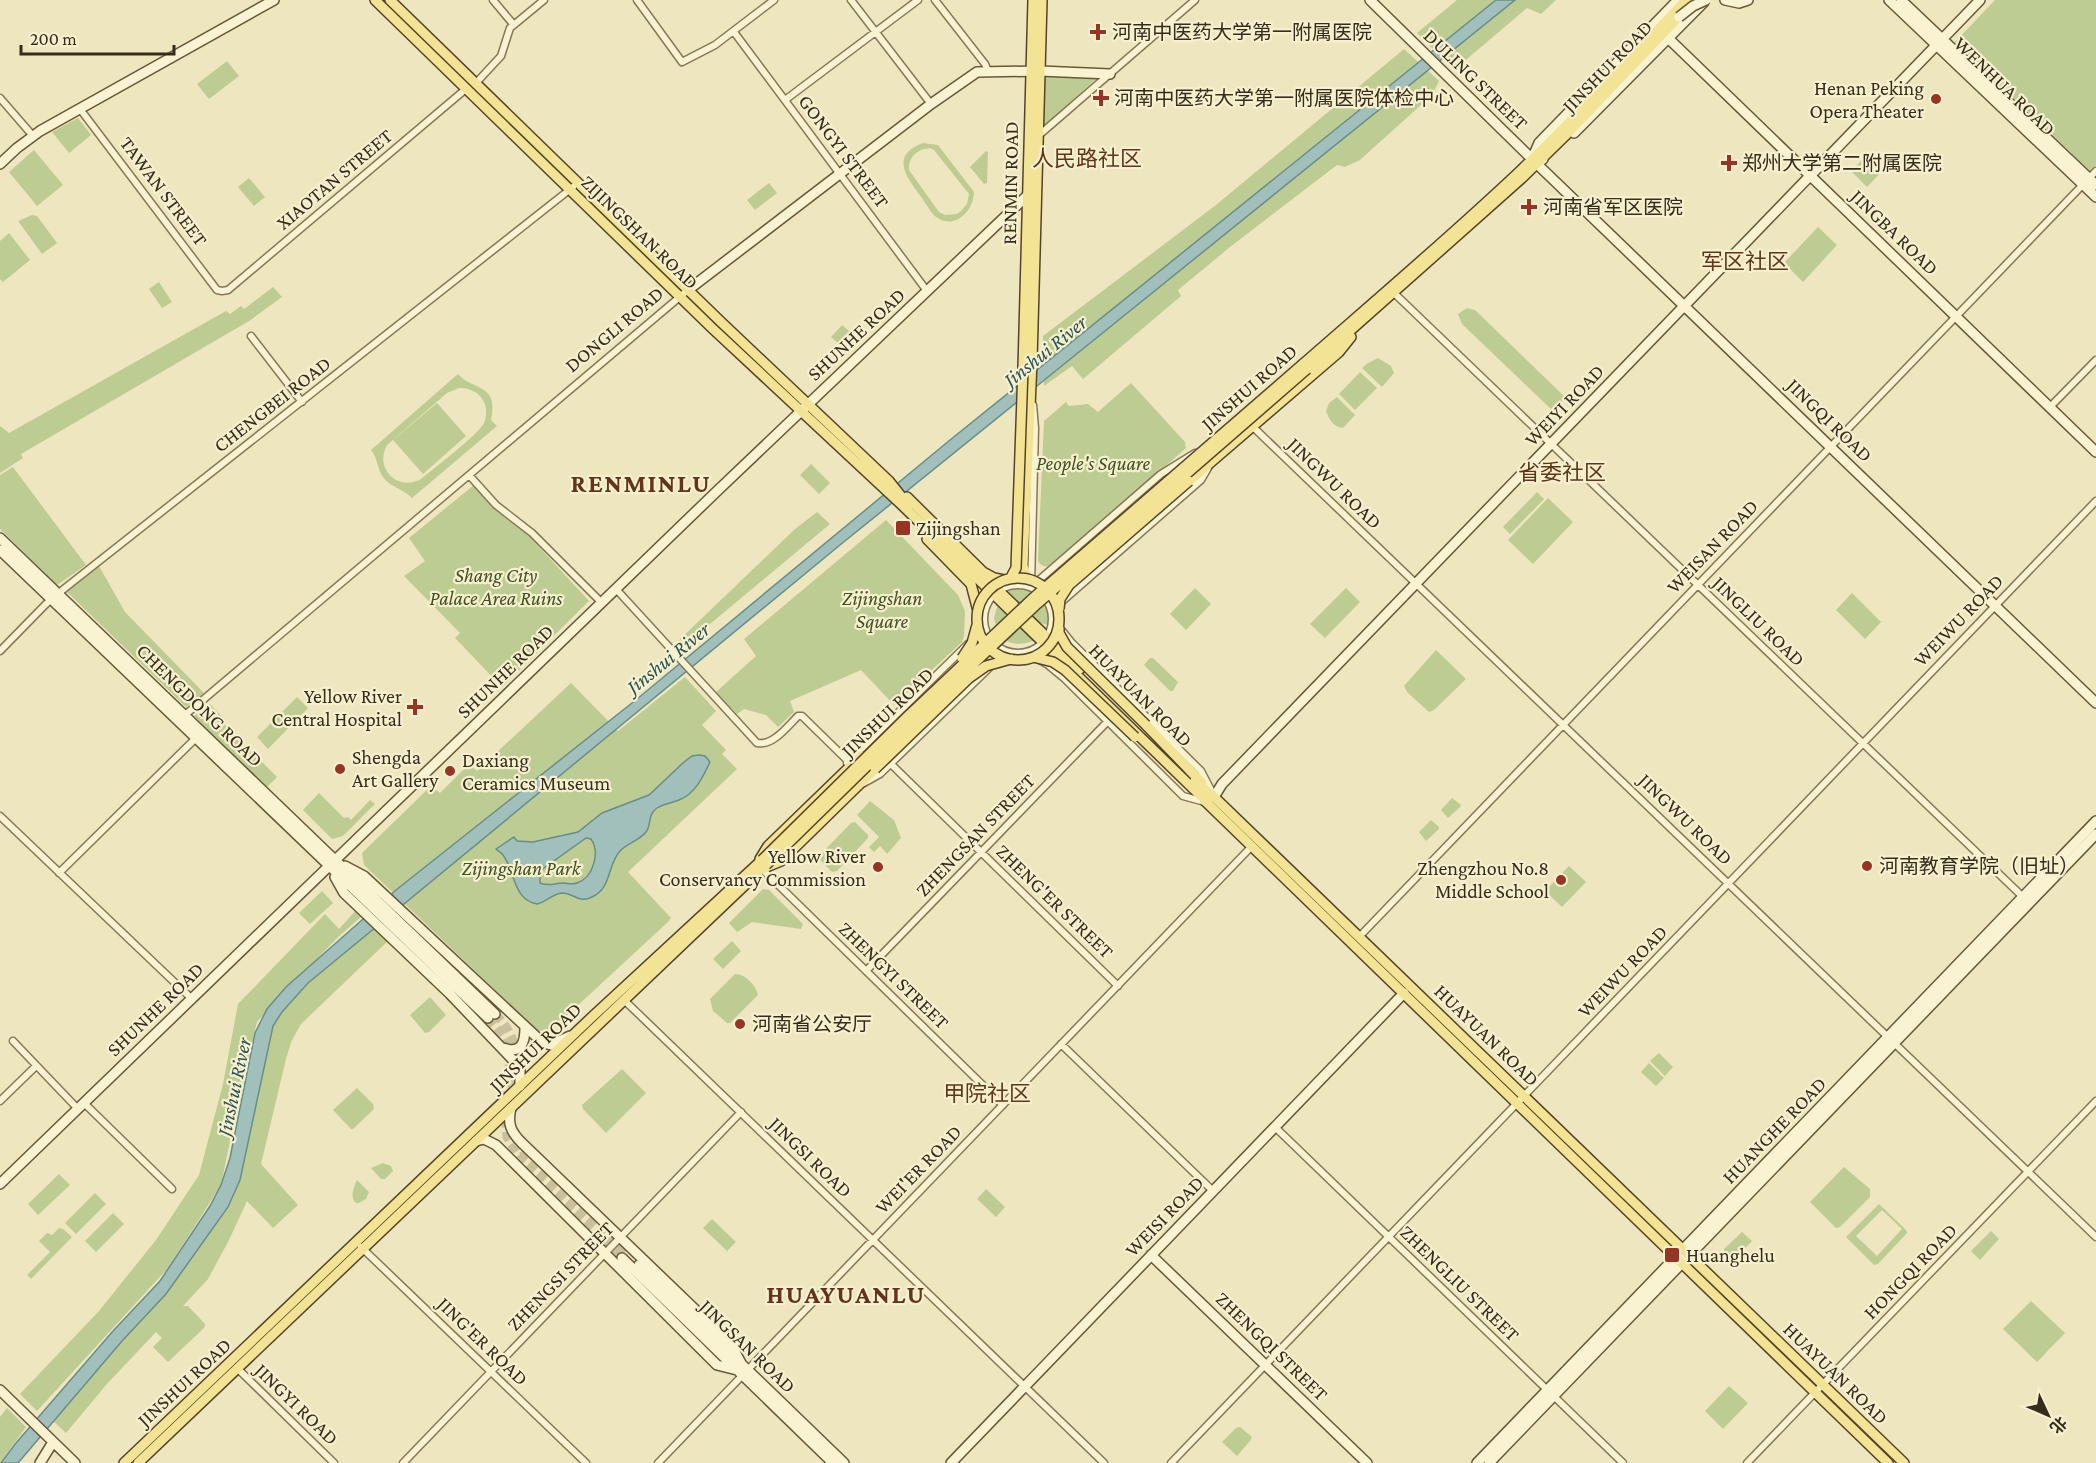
<svg xmlns="http://www.w3.org/2000/svg" width="2096" height="1463" font-family="'Crimson Pro','Noto Sans SC',serif">
<rect width="100%" height="100%" fill="#eee6be"/>
<path fill="#bdcc92" fill-rule="evenodd" d="M1457,0H1556L1541,14L1527,8L1454,70L1417,33Z
M1995,0H2096V165L2090,171L1955,42Z
M1404,49L1439,81L1432,95L1360,160L1345,167L1337,165L1230,247L1178,290L1181,296L1083,379L1072,366L1044,386L1043,336L1216,205Z
M227,61L239,76L209,99L197,84Z
M1044,75L1099,76L1043,127Z
M78,118L91,135L69,153L52,132Z
M923,143L938,145L974,192C974,210 955,231 936,217C931,213 926,204 922,198C908,179 888,156 923,143ZM930,148L934,150L969,194L967,204L961,211L957,214L945,215L939,212L909,170C908,157 917,149 930,148Z
M34,150L63,185L37,206L9,172Z
M986,151L988,152L987,183L984,184L970,167Z
M1868,154L1884,169L1867,187L1851,171Z
M249,178L265,197L254,206L238,187Z
M769,183L777,193L755,210L747,200Z
M32,215L37,216L57,243L42,254L18,221Z
M1818,227L1837,245L1803,282L1784,263Z
M9,233L30,260L3,282L0,279V241Z
M159,282L172,302L162,308L149,289Z
M273,287L282,297L249,321L21,454L23,458L0,473V426L9,433L226,311L230,314L241,306L244,309Z
M1467,308L1475,310L1566,398L1553,411L1462,324L1458,314Z
M842,325L855,336L844,348L831,337Z
M1378,358L1391,366L1394,373L1382,387L1362,368L1368,363Z
M1360,372L1377,388L1355,410L1339,394Z
M458,374C473,391 499,383 491,420L497,426L412,498C404,489 391,488 383,477C377,469 378,458 371,450ZM459,388C469,388 477,391 483,400C487,407 487,416 484,423C478,435 433,469 421,479C397,492 374,468 387,445L447,393Z
M1131,383L1185,442L1186,448L1054,565C1047,568 1042,567 1038,561L1044,421L1066,402L1069,406L1088,404L1098,412Z
M1337,397L1355,415L1343,428C1333,427 1329,419 1326,411L1329,403Z
M437,403L466,436L423,474L393,440Z
M811,464L830,483L819,494L800,475Z
M13,467L86,565L57,585L0,529V475Z
M474,485L497,510L529,536L589,601L502,687L455,638L460,633L404,576L425,561L409,538Z
M1537,492L1544,499L1510,534L1503,527Z
M1548,498L1573,522L1533,564L1508,540Z
M817,512L830,524L680,649L675,644L795,529Z
M886,520L958,595L965,611L964,636L962,642L894,705L861,670L790,701L794,712L778,727L766,715L744,709L737,714L716,692L756,656L744,639Z
M99,566L125,612L204,693L186,707L66,591Z
M1015,588C1038,588 1053,600 1048,625L1037,622L1008,592Z
M1195,588L1211,604L1186,630L1170,614Z
M1346,588L1360,602L1325,638L1310,624Z
M1852,593L1881,622L1865,639L1836,610Z
M998,603L1038,639C1015,649 999,644 994,618Z
M1436,650L1466,679L1434,710L1429,712L1408,693L1404,686Z
M1150,658H1153L1178,682L1173,691H1170L1144,665Z
M685,677L716,711L702,725L726,750L722,754L737,769L628,872L671,918L669,921L562,1020L548,1030L538,1031L364,865L362,853L431,786L440,793L469,764L477,771L571,683L618,731Z
M297,697L308,708L268,749L257,737Z
M210,704L226,721L224,724L277,777L266,788L194,716Z
M319,793L344,818L348,817L351,820L370,800L375,804L343,836L332,839L303,810Z
M1452,798L1461,805L1460,807L1448,818L1441,810Z
M870,801L894,820L901,838L887,854L880,846L874,852L869,847L879,837L857,815Z
M1431,820L1439,827V829L1426,841L1419,832Z
M855,822L868,835V838L837,871L832,872L820,860V855L851,823Z
M1569,866L1586,882L1562,907L1545,891Z
M763,889L769,890L803,924L801,929L752,922L737,932L729,923Z
M322,891L333,903L310,924L299,913Z
M357,909L362,916L337,938L257,1022L241,1088L221,1185L168,1268L37,1411L20,1394L99,1311L156,1240L199,1175L223,1084L238,1004L325,914L339,929Z
M375,928L389,940L301,1024L291,1042L286,1059L261,1164L298,1205L273,1228L247,1201L229,1240L208,1279L183,1306H188L205,1324L204,1328L168,1362L153,1347L162,1338L156,1332L106,1385L66,1433L53,1421L122,1341L166,1294L233,1197L240,1180L273,1026L282,1012L308,983Z
M732,941L741,951L723,969L713,959Z
M735,974C745,974 756,985 758,995L730,1023H727L713,1011L710,999Z
M430,997L446,1015L429,1032L425,1033L410,1015Z
M1659,1053L1673,1067L1665,1076L1650,1061Z
M1649,1063L1664,1078L1656,1086L1641,1072Z
M622,1069L646,1093L606,1133L583,1109L582,1105Z
M357,1088L373,1104L374,1109L353,1129H351L333,1110Z
M383,1163L391,1166L393,1171L385,1179H381L371,1168Z
M1844,1167L1870,1189V1197L1840,1227L1836,1228L1810,1202Z
M59,1174L70,1185L38,1215L28,1204Z
M357,1180L369,1192L366,1199L359,1203H356C349,1196 354,1188 357,1180Z
M986,1189L1005,1207L996,1217L977,1199Z
M95,1193L106,1204L76,1234L65,1223Z
M1879,1204L1906,1230L1907,1233L1878,1264L1874,1265L1846,1237ZM1882,1210L1902,1229L1877,1256L1856,1236Z
M113,1213L124,1224L96,1252L85,1241Z
M712,1219L736,1242L727,1251L703,1228Z
M59,1228L63,1229L72,1237L31,1279L27,1275L50,1252L39,1241L47,1233L52,1235Z
M1991,1231L1999,1239L1980,1260L1971,1251Z
M1742,1232L1752,1241L1733,1261L1724,1252V1249Z
M2031,1301L2065,1333L2037,1362L2003,1329Z
M1729,1386L1748,1403L1723,1429L1705,1411Z
M7,1408L26,1427L0,1463V1417Z
M1240,1427L1252,1437L1250,1441L1237,1456L1222,1442L1236,1428Z"/>
<path fill="#a2c0bb" stroke="#698d89" stroke-width="1.5" fill-rule="evenodd" d="M1496,0H1515L840,545L308,983L282,1012L273,1026L240,1180L228,1207L166,1294L122,1341L18,1463H1L16,1443L113,1331L160,1281L210,1206L221,1185L230,1158L255,1033L267,1009L286,987L396,890L637,699L950,440Z
M699,755L705,756L710,762C703,777 695,794 679,800C672,803 663,804 657,808C647,815 652,824 646,832C639,841 627,843 620,851C607,865 612,888 592,897C580,904 573,893 562,893C552,894 546,902 537,904C513,900 515,871 503,855C501,852 498,851 496,849L514,837L517,841L533,842L578,832L602,813L649,795L684,762L692,756ZM586,838L591,839C600,852 594,877 577,883C572,885 568,883 563,883C554,883 549,887 540,883V871Z"/>
<g fill="none" stroke-linecap="round" stroke-linejoin="round">
<path stroke="#c9c19e" stroke-width="9" stroke-dasharray="9 4.5" stroke-linecap="butt" d="M495,1014C530,1048 509,1072 512,1114
M488,1018L504,1037L510,1051V1062L504,1097L507,1137L520,1159L622,1258
M516,1139L525,1154L627,1253"/>
<g stroke="#877757" stroke-width="9">
<path id="street" d="M493,0L513,24
M637,0L682,62L715,45L774,0
M851,0L931,104
M935,0L985,64L988,71
M734,32L927,291
M476,83L501,56L510,28L544,0
M0,98L33,136
M785,100L918,0
M80,109L217,290L222,291L228,290L467,88
M1038,136L1195,0
M1394,293L2023,897
M251,336L302,402
M2050,407L2096,360
M1252,426L2096,1237
M469,475L496,505L532,533L602,603
M1031,584L1035,428L1033,405
M984 619a34 34 0 1 1 68 0a34 34 0 1 1-68 0Z
M1031,587L1161,474L1195,453
M616,589L757,743C773,746 787,727 798,716H802L848,761
M1051,611L1201,480L1208,468
M1052,618L1072,643L1201,771L1213,794
M0,651L46,604L65,588L573,187
M1026,652L1048,665L1065,679L1183,796L1205,802
M185,715L688,290
M847,763L968,644
M891,764L1118,986
M864,783L880,774L989,668
M0,816L192,999
M762,869L1003,1105
M59,873L196,738
M1359,937L2096,171
M866,971L1108,721
M624,1000L1104,1463
M13,1041L78,1109
M1061,1044L1213,1191
M0,1101L36,1066
M84,1103L172,1189
M1275,1127L1623,1463
M361,1247L586,1463
M238,1369L334,1463
M403,1463L741,1112
M658,1463L1252,846
M1171,1463L2096,501
M1747,1463L2096,1101"/>
</g>
<g stroke="#68583a" stroke-width="12">
<path id="secondary" d="M1370,0L1532,159L1539,143L1678,0
M1725,0L1739,3L1748,0
M1889,0L2096,197
M1901,0L2096,185
M1668,38L2096,452
M1574,133L1704,2
M1543,159L1537,164L2096,703
M0,164L17,148L40,131L274,0
M688,290L931,104L977,72L1040,71L1110,74
M0,538L495,1014
M0,550L488,1018
M1214,797L1222,784L1980,0
M345,866L364,876L542,1042L551,1045L570,1036
M335,877L344,893L450,994L515,1062L520,1071V1086
M503,1048C521,1054 525,1044 525,1027
M511,1108C507,1124 511,1132 522,1143L731,1344L742,1365
M476,1141L484,1139L496,1145L717,1365L737,1370
M0,1184L714,494L1031,192
M1151,1255L1367,1463
M622,1258L833,1463
M639,1265L844,1463
M0,1390L75,1463
M40,1463L53,1442
M951,1463L1404,993
M1477,1463L2096,821
M1489,1463L2096,834"/>
</g>
<g stroke="#54442b" stroke-width="12">
<path id="primary" d="M375,0L712,328L903,506L1208,803
M390,0L720,321L889,481L908,505
M1303,364C1375,301 1448,239 1518,173C1576,118 1631,58 1686,0
M1023,368L1033,0
M1307,369L1522,178L1570,131L1695,0
M1189,481L1339,352L1351,337
M907,497L983,572L994,578L1004,580
M927,539L971,584L978,611
M975,568L1080,669
M1028,579L1023,566L1032,361L1042,0
M1146,725L1202,783
M1195,781L1214,797
M1211,794L1904,1463
M1205,801L1888,1463
M760,859L768,846L861,756
M764,868L781,861L875,769
M124,1463L592,1017L762,860
M138,1463L766,865"/>
</g>
<use href="#street" stroke="#f9f3d1" stroke-width="6"/>
<use href="#secondary" stroke="#f9f3d1" stroke-width="9"/>
<use href="#primary" stroke="#f3e394" stroke-width="9"/>
<g stroke="#68583a" stroke-width="12" stroke-linecap="butt">
<path id="secondary-bridge" d="M1679,17L1693,6L1706,0"/>
</g>
<g stroke="#54442b" stroke-width="12" stroke-linecap="butt">
<path id="primary-bridge" d="M977 619a41 41 0 1 1 82 0a41 41 0 1 1-82 0Z
M1010,579L1016,568L1023,368
M1059,609L1060,599L1069,585L1189,481
M1059,628V633L1067,647L1146,725
M1033,657L1053,662L1065,670L1135,737
M962,658L972,643L977,625
M875,769L969,678L986,666L1011,659
M762,860L907,717L1032,599L1303,364
M766,865L912,722L1037,604L1307,369"/>
</g>
<use href="#secondary-bridge" stroke="#f9f3d1" stroke-width="9"/>
<use href="#primary-bridge" stroke="#f3e394" stroke-width="9"/>
</g>
<g fill="#963526" stroke="#f6f0ce" stroke-width="2">
<path d="M1095 23h6v6h6v6h-6v6h-6v-6h-6v-6h6z"/>
<path d="M1098 89h6v6h6v6h-6v6h-6v-6h-6v-6h6z"/>
<circle cx="1936" cy="99" r="6"/>
<path d="M1726 154h6v6h6v6h-6v6h-6v-6h-6v-6h6z"/>
<path d="M1526 198h6v6h6v6h-6v6h-6v-6h-6v-6h6z"/>
<rect x="895" y="520" width="16" height="16" rx="3"/>
<path d="M412 698h6v6h6v6h-6v6h-6v-6h-6v-6h6z"/>
<circle cx="340" cy="769" r="6"/>
<circle cx="450" cy="771" r="6"/>
<circle cx="1867" cy="866" r="6"/>
<circle cx="878" cy="867" r="6"/>
<circle cx="1561" cy="880" r="6"/>
<circle cx="740" cy="1024" r="6"/>
<rect x="1664" y="1247" width="16" height="16" rx="3"/>
</g>
<g text-anchor="middle" stroke-width="4.5" stroke-linejoin="round" paint-order="stroke">
<g font-size="20" fill="#362c1c" stroke="#f6f0ce" text-anchor="start">
<text x="1112" y="39">河南中医药大学第一附属医院</text>
<text x="1924" y="95" text-anchor="end">Henan Peking<tspan x="1924" dy="23">Opera Theater</tspan></text>
<text x="1114" y="105">河南中医药大学第一附属医院体检中心</text>
<text x="1742" y="170">郑州大学第二附属医院</text>
<text x="1543" y="214">河南省军区医院</text>
<text x="916" y="535">Zijingshan</text>
<text x="402" y="703" text-anchor="end">Yellow River<tspan x="402" dy="23">Central Hospital</tspan></text>
<text x="352" y="764">Shengda<tspan x="352" dy="23">Art Gallery</tspan></text>
<text x="462" y="767">Daxiang<tspan x="462" dy="23">Ceramics Museum</tspan></text>
<text x="866" y="863" text-anchor="end">Yellow River<tspan x="866" dy="23">Conservancy Commission</tspan></text>
<text x="1879" y="873">河南教育学院（旧址）</text>
<text x="1549" y="875" text-anchor="end">Zhengzhou No.8<tspan x="1549" dy="23">Middle School</tspan></text>
<text x="752" y="1031">河南省公安厅</text>
<text x="1686" y="1262">Huanghelu</text>
</g>
<g font-size="20" fill="#362c1c" stroke="#f6f0ce">
<text transform="translate(1607 66) rotate(-46)" y="7">JINSHUI ROAD</text>
<text transform="translate(1476 79) rotate(44)" y="7">DULING STREET</text>
<text transform="translate(2005 86) rotate(44)" y="7">WENHUA ROAD</text>
<text transform="translate(844 151) rotate(53)" y="7">GONGYI STREET</text>
<text transform="translate(334 179) rotate(-40)" y="7">XIAOTAN STREET</text>
<text transform="translate(1010 183) rotate(-89)" y="7">RENMIN ROAD</text>
<text transform="translate(164 191) rotate(53)" y="7">TAWAN STREET</text>
<text transform="translate(640 232) rotate(44)" y="7">ZIJINGSHAN ROAD</text>
<text transform="translate(1895 232) rotate(44)" y="7">JINGBA ROAD</text>
<text transform="translate(614 329) rotate(-40)" y="7">DONGLI ROAD</text>
<text transform="translate(856 334) rotate(-43)" y="7">SHUNHE ROAD</text>
<text transform="translate(1249 387) rotate(-41)" y="7">JINSHUI ROAD</text>
<text transform="translate(272 404) rotate(-38)" y="7">CHENGBEI ROAD</text>
<text transform="translate(1564 405) rotate(-46)" y="7">WEIYI ROAD</text>
<text transform="translate(1830 420) rotate(44)" y="7">JINGQI ROAD</text>
<text transform="translate(1335 483) rotate(44)" y="7">JINGWU ROAD</text>
<text transform="translate(1712 546) rotate(-46)" y="7">WEISAN ROAD</text>
<text transform="translate(1958 620) rotate(-46)" y="7">WEIWU ROAD</text>
<text transform="translate(1759 621) rotate(44)" y="7">JINGLIU ROAD</text>
<text transform="translate(505 671) rotate(-44)" y="7">SHUNHE ROAD</text>
<text transform="translate(1141 695) rotate(45)" y="7">HUAYUAN ROAD</text>
<text transform="translate(200 705) rotate(44)" y="7">CHENGDONG ROAD</text>
<text transform="translate(887 712) rotate(-44)" y="7">JINSHUI ROAD</text>
<text transform="translate(1686 819) rotate(44)" y="7">JINGWU ROAD</text>
<text transform="translate(975 835) rotate(-46)" y="7">ZHENGSAN STREET</text>
<text transform="translate(1055 901) rotate(44)" y="7">ZHENG'ER STREET</text>
<text transform="translate(1622 971) rotate(-46)" y="7">WEIWU ROAD</text>
<text transform="translate(894 975) rotate(44)" y="7">ZHENGYI STREET</text>
<text transform="translate(155 1009) rotate(-44)" y="7">SHUNHE ROAD</text>
<text transform="translate(1487 1035) rotate(44)" y="7">HUAYUAN ROAD</text>
<text transform="translate(535 1047) rotate(-44)" y="7">JINSHUI ROAD</text>
<text transform="translate(1774 1130) rotate(-46)" y="7">HUANGHE ROAD</text>
<text transform="translate(811 1157) rotate(44)" y="7">JINGSI ROAD</text>
<text transform="translate(918 1169) rotate(-46)" y="7">WEI'ER ROAD</text>
<text transform="translate(1164 1216) rotate(-46)" y="7">WEISI ROAD</text>
<text transform="translate(1910 1271) rotate(-46)" y="7">HONGQI ROAD</text>
<text transform="translate(560 1276) rotate(-46)" y="7">ZHENGSI STREET</text>
<text transform="translate(1460 1283) rotate(44)" y="7">ZHENGLIU STREET</text>
<text transform="translate(483 1341) rotate(44)" y="7">JING'ER ROAD</text>
<text transform="translate(748 1346) rotate(44)" y="7">JINGSAN ROAD</text>
<text transform="translate(1272 1346) rotate(44)" y="7">ZHENGQI STREET</text>
<text transform="translate(1836 1373) rotate(44)" y="7">HUAYUAN ROAD</text>
<text transform="translate(184 1382) rotate(-43)" y="7">JINSHUI ROAD</text>
<text transform="translate(297 1404) rotate(44)" y="7">JINGYI ROAD</text>
</g>
<g font-size="20" font-style="italic" fill="#405222" stroke="#f6f0ce">
<text x="1093" y="470">People's Square</text>
<text x="496" y="582">Shang City<tspan x="496" dy="23">Palace Area Ruins</tspan></text>
<text x="882" y="605">Zijingshan<tspan x="882" dy="23">Square</tspan></text>
<text x="521" y="875">Zijingshan Park</text>
</g>
<g font-size="21" font-style="italic" fill="#2a5356" stroke="#f6f0ce">
<text transform="translate(1045 351) rotate(-39)" y="7">Jinshui River</text>
<text transform="translate(668 658) rotate(-39)" y="7">Jinshui River</text>
<text transform="translate(234 1087) rotate(-78)" y="7">Jinshui River</text>
</g>
<g font-size="22" fill="#63341a" stroke="#f6f0ce">
<text x="1087" y="166">人民路社区</text>
<text x="1745" y="269">军区社区</text>
<text x="1562" y="480">省委社区</text>
<text x="987" y="1101">甲院社区</text>
</g>
<g font-size="26" font-weight="bold" letter-spacing="1.5" fill="#63341a" stroke="#f6f0ce">
<text x="641" y="492">RENMINLU</text>
<text x="846" y="1303">HUAYUANLU</text>
</g>
</g>
<g transform="translate(2048 1415) rotate(134)" stroke="#f6f0ce" stroke-width="4.5" paint-order="stroke">
<path d="M0-4.5L10 22L0 15L-10 22Z" fill="#362c1c"/>
<text y="-9" font-size="16" font-weight="bold" text-anchor="middle" fill="#362c1c">北</text>
</g>
<path d="M21 45v9h153v-9" fill="none" stroke="#362c1c" stroke-width="3"/>
<text x="30" y="45" font-size="18" fill="#362c1c" stroke="#f6f0ce" stroke-width="4.5" paint-order="stroke">200 m</text>
</svg>
